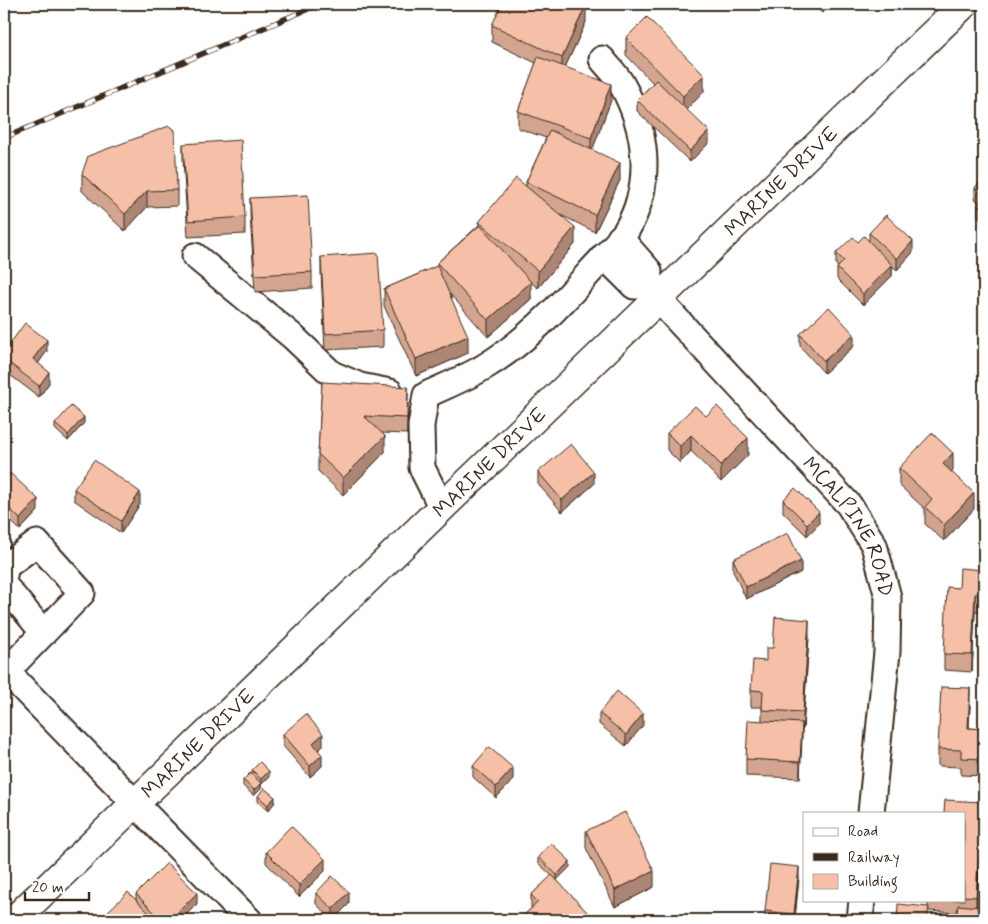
<svg xmlns="http://www.w3.org/2000/svg" width="988" height="924" font-family="Mynerve,sans-serif">
<rect width="100%" height="100%" fill="#fff"/>
<filter id="ink" filterUnits="userSpaceOnUse"><feTurbulence type="fractalNoise" baseFrequency=".02" numOctaves="2"/><feDisplacementMap in="SourceGraphic" scale="10" xChannelSelector="R" yChannelSelector="G"/><feConvolveMatrix kernelMatrix="1 2 1 2 8 2 1 2 1" color-interpolation-filters="sRGB"/></filter>
<g filter="url(#ink)">
<g fill="none" stroke-linecap="round" stroke-linejoin="round">
<g stroke="#3b2a1e" stroke-width="29">
<g id="minor">
<path id="s1" d="M620,238L649,271L648,286L658,299L849,505L874,545L888,597L887,652L871,813"/>
<path d="M195,256L292,336L332,374L360,386L390,392"/>
<path d="M604,256L634,286H648"/>
<path d="M442,508L422,468L421,426L426,395C445,386 466,378 484,367C524,343 558,308 588,274C600,260 616,246 626,231C654,184 647,129 621,83C616,74 608,67 602,59"/>
<path d="M4,575L6,566L37,543L82,593L6,672"/>
<path d="M4,585L43,632"/>
<path d="M4,669L249,920"/>
<path d="M860,920L862,900"/>
</g>
</g>
<g stroke="#3b2a1e" stroke-width="31">
<g id="major">
<path id="s2" d="M14,920L964,4"/>
</g>
</g>
<use href="#minor" stroke="#fff" stroke-width="25"/>
<use href="#major" stroke="#fff" stroke-width="28"/>
<g stroke="#3b2a1e" stroke-width="5.5">
<path id="rail" d="M4,138L320,4"/>
</g>
<use href="#rail" stroke="#fff" stroke-width="4" stroke-dasharray="11" stroke-linecap="butt"/>
</g>
<path fill="#d3a590" stroke="#3b2a1e" d="M812,4H832L822,13Z
M586,22L565,67L611,100L592,150L620,180L595,232L561,215L575,244L538,288L529,281L531,299L488,337L450,294L468,353L416,376L384,306V289L437,266V263L479,225V222L526,186V182L546,138L518,128V111L536,63L492,42V25Z
M626,38L704,92L686,110L709,143L690,162L637,111V100L653,83L626,55Z
M183,144L245,217V234L188,237L183,160Z
M82,174L177,190V206L147,207L125,231L82,191Z
M984,177V221L978,216V205L980,203L975,199V188Z
M250,198L312,272V288L255,292L250,215Z
M869,233L913,252L897,270L892,266V276L863,305L837,279V268L838,267L836,265V253L858,242L869,241Z
M321,257L383,330V347L325,350L321,273Z
M800,334L854,346L824,373L800,346Z
M47,351L38,363L49,383L39,397L6,372V376L4,378V352Z
M322,382L408,404L407,434L382,433L385,452L343,495L318,471V454Z
M706,416L748,455L721,482L691,451L680,463L667,450V433Z
M84,423L68,441L55,429V424Z
M899,468L953,470L951,472L974,509L944,541L925,524V509L899,485Z
M538,472L594,484L562,512L538,484Z
M4,479L38,511L20,530L4,515Z
M74,489L140,504L121,533L74,500Z
M783,500L819,524L807,536L783,512Z
M733,559L801,572L746,599L733,571Z
M984,570V612L975,611L972,672L944,670V654L959,588Z
M809,636L803,729H802L800,778L746,776V759L762,721V707H751V690L773,648Z
M970,705L969,728L984,729V776L961,775V767L938,766V749Z
M599,713L643,725L626,746L599,724Z
M283,734L323,746L318,750L322,766L310,777L283,746Z
M473,766L513,780L496,798L473,777Z
M252,770L269,777L261,785V789L254,796L243,786V780L252,775Z
M258,796L275,802L268,811L258,802Z
M964,813L982,819L977,907L978,920L957,913L929,911L928,907V900H964Z
M586,831L654,887L615,907L586,848Z
M266,852L325,871L299,897L266,863Z
M538,857L570,867L557,880L588,920H524V915L531,909V895L552,876L538,863Z
M799,878L795,920H765V911Z
M316,893L349,904L333,920L316,904Z
M136,894L197,904L181,920H99L136,900Z"/>
<path fill="#ac8675" stroke="#3b2a1e" d="M822,4H832L822,13Z
M586,5V22L562,74V58Z
M704,75V92L683,113V96Z
M611,84V100L591,154V138Z
M709,131V143L690,162V151Z
M620,163V180L595,232V215Z
M147,191V207L125,231V214Z
M575,227V244L538,288V271Z
M913,241V252L897,270V259Z
M892,265V276L863,305V294Z
M531,282V299L488,337V320Z
M854,334V346L824,373V361Z
M468,336V353L416,376V359Z
M47,340V351L33,371V359Z
M6,364V376L4,378V366Z
M49,372V383L39,397V386Z
M408,387V404L407,434V418Z
M84,417V423L68,441V435Z
M691,435V451L680,463V446Z
M385,436V452L343,495V478Z
M748,438V455L721,482V465Z
M953,453V470L943,481V464Z
M594,472V484L562,512V500Z
M140,492V504L121,533V521Z
M974,493V509L944,541V525Z
M38,499V511L20,530V519Z
M819,512V524L807,536V524Z
M801,561V572L746,599V587Z
M975,594V611L972,672V655Z
M809,620V636L803,729V712Z
M970,688V705L968,745V728Z
M643,714V725L626,746V735Z
M802,723V739L800,778V762Z
M323,734V746L313,755V743Z
M322,755V766L310,777V766Z
M513,768V780L496,798V787Z
M269,771V777L261,785V779Z
M261,783V789L254,796V790Z
M275,797V802L268,811V805Z
M982,802V819L976,914V897Z
M325,859V871L299,897V885Z
M570,861V867L557,880V875Z
M799,867V878L794,920V914Z
M654,871V887L615,907V890Z
M349,892V904L333,920V909Z
M197,893V904L181,920H170Z
M588,913V920H580Z"/>
<path fill="#f5c0a7" stroke="#3b2a1e" d="M502,4H582L586,5L562,58L492,25Z
M647,17L704,75L683,96L626,38Z
M538,57L611,84L591,138L518,111Z
M656,80L709,131L690,151L637,100Z
M169,126L175,130L177,190L147,191L125,214L82,174L88,156Z
M550,130L620,163L595,215L526,182Z
M241,140L245,217L188,221L183,144Z
M984,177V196L975,188Z
M516,178L575,227L538,271L479,222Z
M308,195L312,272L255,275L250,198Z
M984,198V210L978,205Z
M886,215L913,241L897,259L869,233Z
M480,225L531,282L488,320L437,263Z
M864,236L892,265L863,294L837,268L844,261L836,253L853,237L858,242Z
M378,253L383,330L325,334L321,257Z
M437,266L468,336L416,359L384,289Z
M829,307L854,334L824,361L800,334Z
M25,323L47,340L33,359L49,372L39,386L4,359V352Z
M322,382L408,387L407,418L364,416L385,436L343,478L318,454Z
M71,406L84,417L68,435L55,424Z
M695,406L706,416L717,406L748,438L721,465L691,435L680,446L667,433Z
M932,433L953,453L943,464L974,493L944,525L925,507L932,499L899,468Z
M571,444L594,472L562,500L538,472Z
M94,460L140,492L121,521L74,489Z
M10,473L38,499L20,519L4,503V479Z
M795,488L819,512L807,524L783,500Z
M788,533L801,561L746,587L733,559Z
M960,568L984,570V595L975,594L972,655L944,654L947,587L959,588Z
M775,617L809,620L803,712L762,710L763,691L751,690L753,660L766,661V648H773Z
M941,687L970,688L968,728L984,729V759L961,758V750L938,749Z
M617,691L643,714L626,735L599,713Z
M306,714L323,734L313,743L322,755L310,766L283,734Z
M748,720L802,723L800,762L746,759Z
M489,747L513,768L496,787L473,766Z
M260,762L269,771L261,779L252,770Z
M250,773L261,783L254,790L243,780Z
M264,788L275,797L268,805L258,796Z
M945,800L982,802L976,897L964,896V813H944Z
M625,812L654,871L615,890L586,831Z
M291,826L325,859L299,885L266,852Z
M551,843L570,861L557,875L538,857Z
M167,863L197,893L170,920H162L136,894Z
M770,864L799,867L794,914L765,911Z
M552,875L588,913L580,920H528L524,915L538,902L531,895Z
M332,876L349,892L333,909L316,893Z
M128,892L156,920H99Z
M898,904L929,907L927,920H897Z
M958,905L978,907L977,920H956Z"/>
</g>
<g text-anchor="middle" stroke-width="5" stroke-linejoin="round" paint-order="stroke">
<g font-size="20" fill="#3b2a1e" stroke="#fff">
<text dy="7" stroke="none"><textPath href="#s2" startOffset="1065">MARINE DRIVE</textPath></text>
<text dy="7" stroke="none"><textPath href="#s2" startOffset="660">MARINE DRIVE</textPath></text>
<text dy="7" stroke="none"><textPath href="#s1" startOffset="375">MCALPINE ROAD</textPath></text>
<text dy="7" stroke="none"><textPath href="#s2" startOffset="255">MARINE DRIVE</textPath></text>
</g>
</g>
<rect width="988" height="924" fill="none" stroke="#fff" stroke-width="20"/>
<rect x="10" y="10" width="968" height="904" fill="none" stroke="#3b2a1e" stroke-width="2" filter="url(#ink)"/>
<rect x="803" y="812" width="162" height="90" fill="#ffffff" stroke="#b1aaa5"/>
<rect x="813" y="828" width="25" height="8" fill="#ffffff" stroke="#b1aaa5"/>
<text x="848" y="836" font-size="15" fill="#3b2a1e">Road</text>
<rect x="813" y="853" width="25" height="8" fill="#3b2a1e" stroke="#b1aaa5"/>
<text x="848" y="862" font-size="15" fill="#3b2a1e">Railway</text>
<rect x="813" y="874" width="25" height="15" fill="#f5c0a7" stroke="#b1aaa5"/>
<text x="848" y="886" font-size="15" fill="#3b2a1e">Building</text>
<path d="M25 892v8h64v-8" fill="none" stroke="#3b2a1e" stroke-width="2.5"/>
<text x="32" y="892" font-size="15" fill="#3b2a1e" stroke="#ffffff" stroke-width="4" paint-order="stroke">20 m</text>
</svg>
